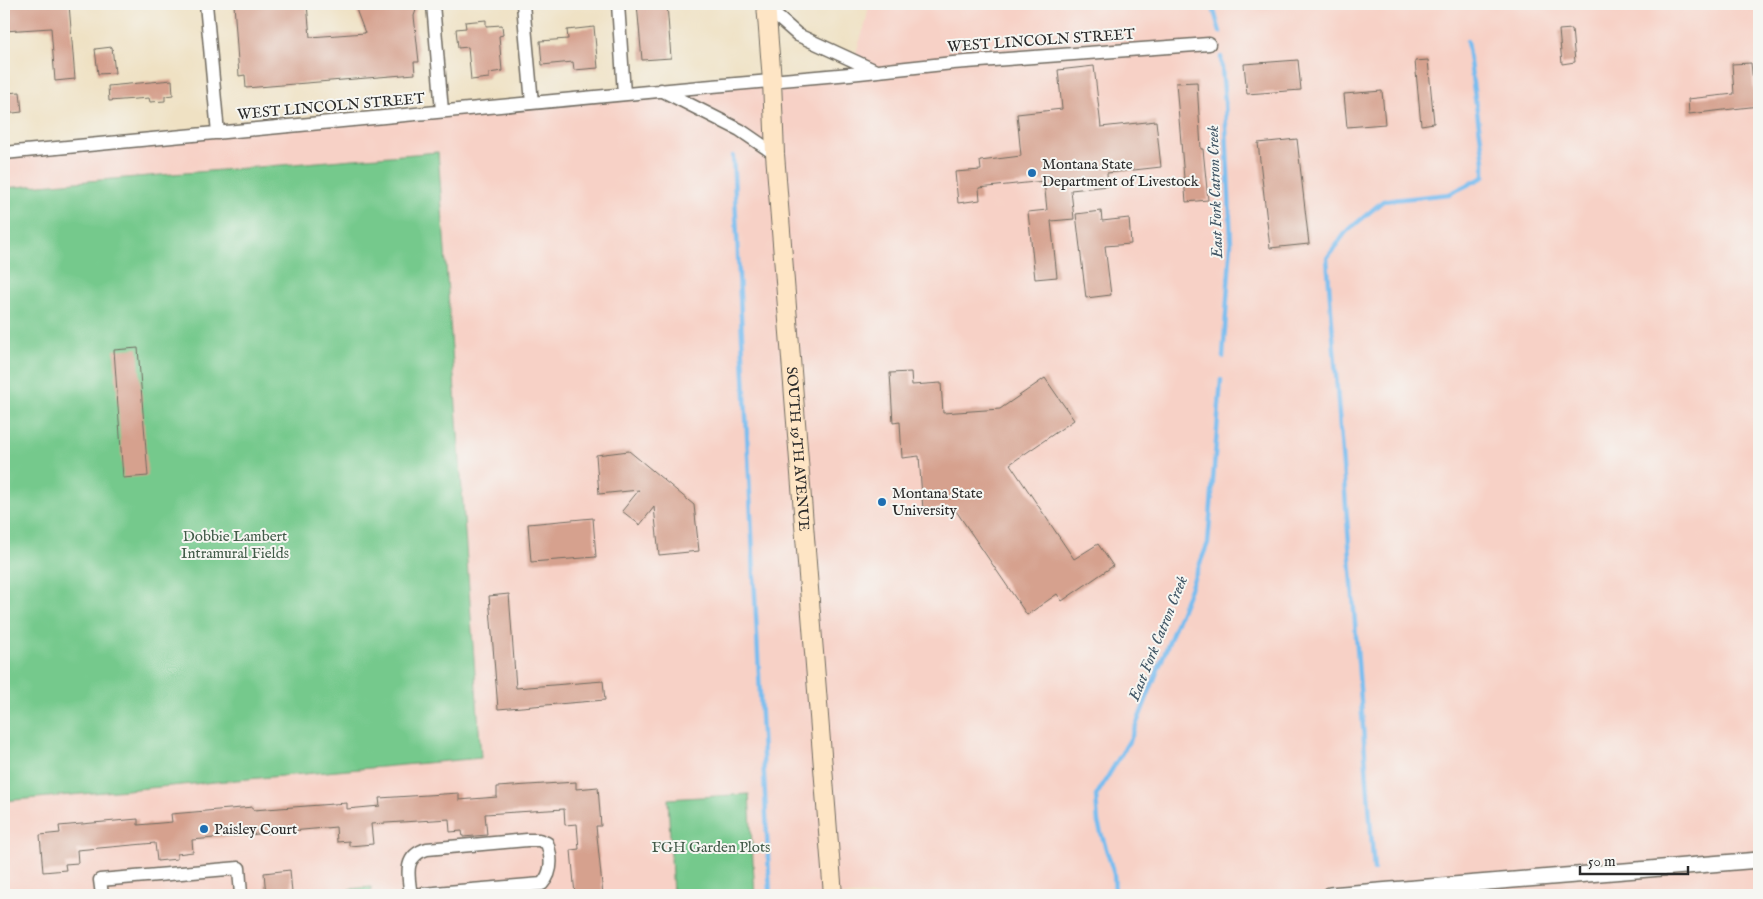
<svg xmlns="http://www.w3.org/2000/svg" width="1763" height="899" font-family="'IM FELL English',serif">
<rect width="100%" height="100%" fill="#f6f6f2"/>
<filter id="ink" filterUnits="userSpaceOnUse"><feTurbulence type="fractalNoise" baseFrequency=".02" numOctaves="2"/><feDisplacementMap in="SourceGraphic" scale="10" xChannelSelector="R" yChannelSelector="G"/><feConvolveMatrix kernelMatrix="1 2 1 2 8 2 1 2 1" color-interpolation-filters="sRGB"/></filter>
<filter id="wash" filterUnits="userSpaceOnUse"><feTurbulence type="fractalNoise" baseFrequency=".0096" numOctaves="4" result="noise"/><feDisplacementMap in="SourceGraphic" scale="20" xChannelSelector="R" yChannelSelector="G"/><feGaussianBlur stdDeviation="1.12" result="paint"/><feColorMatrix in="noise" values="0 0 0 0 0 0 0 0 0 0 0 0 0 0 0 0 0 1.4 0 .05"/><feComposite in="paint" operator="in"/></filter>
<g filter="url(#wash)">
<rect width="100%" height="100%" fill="#efe1c3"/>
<path fill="#f7d1c6" d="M869,4H1759V851L1335,895H4V153L849,74L866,22Z
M1759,862V895H1378Z"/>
<path fill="#75c98c" stroke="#507a5c" d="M438,152L481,758L4,801V188Z
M749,794L755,895H673L668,799Z
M371,887L372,895H350L349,889Z"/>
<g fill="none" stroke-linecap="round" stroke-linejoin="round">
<path stroke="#79bdef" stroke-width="4.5" d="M1212,4L1220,32
M1221,57L1225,102L1231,243L1223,357
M733,156L770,895
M1374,870L1327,258L1346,232L1383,201L1449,194L1484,177V161L1467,41
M1115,893L1114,874L1098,823L1096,796L1131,738L1208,543L1221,380"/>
</g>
<g id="blocks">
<path fill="#d6a18e" d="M4,4H69L75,79L55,81L51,28L4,31Z
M234,4H307L310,37L365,33L357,12L356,4H418L414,16L419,62H414L415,74L246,88L245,75L239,76Z
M637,4H667L671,58L642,60Z
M486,20V26L502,25L503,35L499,36L502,71L489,73V78L471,80L468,47L458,48L456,29L466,28L465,22Z
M594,27L598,68L574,70L573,62L542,65L540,41L568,39L567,30Z
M1572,29L1575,62L1562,64L1559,30Z
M112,47L115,73L98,74L95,49Z
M1298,60L1301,90L1247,94L1244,64Z
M1428,60L1434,123L1421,125L1415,61Z
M1751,63L1754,92L1759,91V106L1689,114L1688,99L1734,94L1732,64Z
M1094,66L1101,127L1156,121L1161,167L1107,173L1108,186L1071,190L1074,219L1051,221L1057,277L1035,279L1028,212L1047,210L1044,181L979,188L980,200L958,203L955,172L981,170L980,161L1021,156L1017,114L1062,109L1058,70Z
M172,80L173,95L165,96V101L150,102L149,98L109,101L108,86Z
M1197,82L1201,149H1203L1208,200L1186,202L1176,83Z
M1382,91L1385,124L1347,127L1344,94Z
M20,92L22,112L4,114V93Z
M1297,139L1309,244L1270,248L1258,143Z
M1101,211L1102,221L1129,218L1131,244L1105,246L1111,295L1086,298L1076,214Z
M138,348L148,476L123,478L114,350Z
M911,372L912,385L941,383L943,413L1000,409L1045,378L1074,420L1010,464L1074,559L1098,544L1113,566L1062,601L1057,594L1027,615L954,508L923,510L919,456L902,458L900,422L893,423L890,373Z
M629,451L694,505L699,551L659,555L654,507L640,525L622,511L639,490L599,494L596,455Z
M593,518L596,557L531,562L528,524Z
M509,594L516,688L603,681L605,700L498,709L489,596Z
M576,782V789L598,787L601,826H596L603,895H575L571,850L579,849L577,824L565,825L564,809L485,814L487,835L463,837L462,831L450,832L449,819L371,824L373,844L349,846V841L337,842L336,827L192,840L193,852L177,854V859L157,861L155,843L77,850L78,863L65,864L66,870L43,872L40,835L60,833L59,826L138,819V825L172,822L171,814L253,807V810L347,803V809L380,806L379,798L459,793V800L497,797V787Z
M290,870L292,893L287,894V895H266L264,873Z"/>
</g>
</g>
<g filter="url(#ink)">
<use href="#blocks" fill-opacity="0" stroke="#706b60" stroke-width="1"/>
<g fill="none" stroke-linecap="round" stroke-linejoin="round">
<g stroke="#706b60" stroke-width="15">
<path id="minor" d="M206,4L218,133
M433,4L442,111
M523,4L532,103
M618,4L624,94
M766,7L798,35L876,71
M661,90L740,130L775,154
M4,153L701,87L850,74L953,63L1209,44
M527,840H539L547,843C552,858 553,872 542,884L411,895C408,875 403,856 427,849Z
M102,895L100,880L239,868L241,895"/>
</g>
<g stroke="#706b60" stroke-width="18">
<path id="tertiary" d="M1330,895L1759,860"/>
</g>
<g stroke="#706b60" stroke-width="20">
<g id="secondary">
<path id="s1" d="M766,4L772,81L775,154L833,895"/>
</g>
</g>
<use href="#minor" stroke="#fff" stroke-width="12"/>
<use href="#tertiary" stroke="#fff" stroke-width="15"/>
<use href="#secondary" stroke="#fee5c5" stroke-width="18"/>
</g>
</g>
<g fill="#1f6fb2" stroke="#f6f6f2" stroke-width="2">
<circle cx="1032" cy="173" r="5"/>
<circle cx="882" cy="502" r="5"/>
<circle cx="204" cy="829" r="5"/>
</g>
<g text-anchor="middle" stroke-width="4" stroke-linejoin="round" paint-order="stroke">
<g font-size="15" fill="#2b2b2b" stroke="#f6f6f2">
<text transform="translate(1041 40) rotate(-4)" y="5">WEST LINCOLN STREET</text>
<text transform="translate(331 106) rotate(-5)" y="5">WEST LINCOLN STREET</text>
<text dy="5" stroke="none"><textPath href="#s1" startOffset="446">SOUTH 19TH AVENUE</textPath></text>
</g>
<g font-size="15" fill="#2b2b2b" stroke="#f6f6f2" text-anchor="start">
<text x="1042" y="169">Montana State<tspan x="1042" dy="17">Department of Livestock</tspan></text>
<text x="892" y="498">Montana State<tspan x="892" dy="17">University</tspan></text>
<text x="214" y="834">Paisley Court</text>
</g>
<g font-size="15" fill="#415a48" stroke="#f6f6f2">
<text x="235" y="541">Dobbie Lambert<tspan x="235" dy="17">Intramural Fields</tspan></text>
<text x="711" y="852">FGH Garden Plots</text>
</g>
<g font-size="16" font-style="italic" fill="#425766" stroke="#f6f6f2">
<text transform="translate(1214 192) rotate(-92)" y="6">East Fork Catron Creek</text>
<text transform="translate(1157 638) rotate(-68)" y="6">East Fork Catron Creek</text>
</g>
</g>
<rect width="1763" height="899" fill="none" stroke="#f6f6f2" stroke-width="20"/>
<path d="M1580 866v8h108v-8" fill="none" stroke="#2b2b2b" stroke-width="2.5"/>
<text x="1588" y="866" font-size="15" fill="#2b2b2b" stroke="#f6f6f2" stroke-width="4" paint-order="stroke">50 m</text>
</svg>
